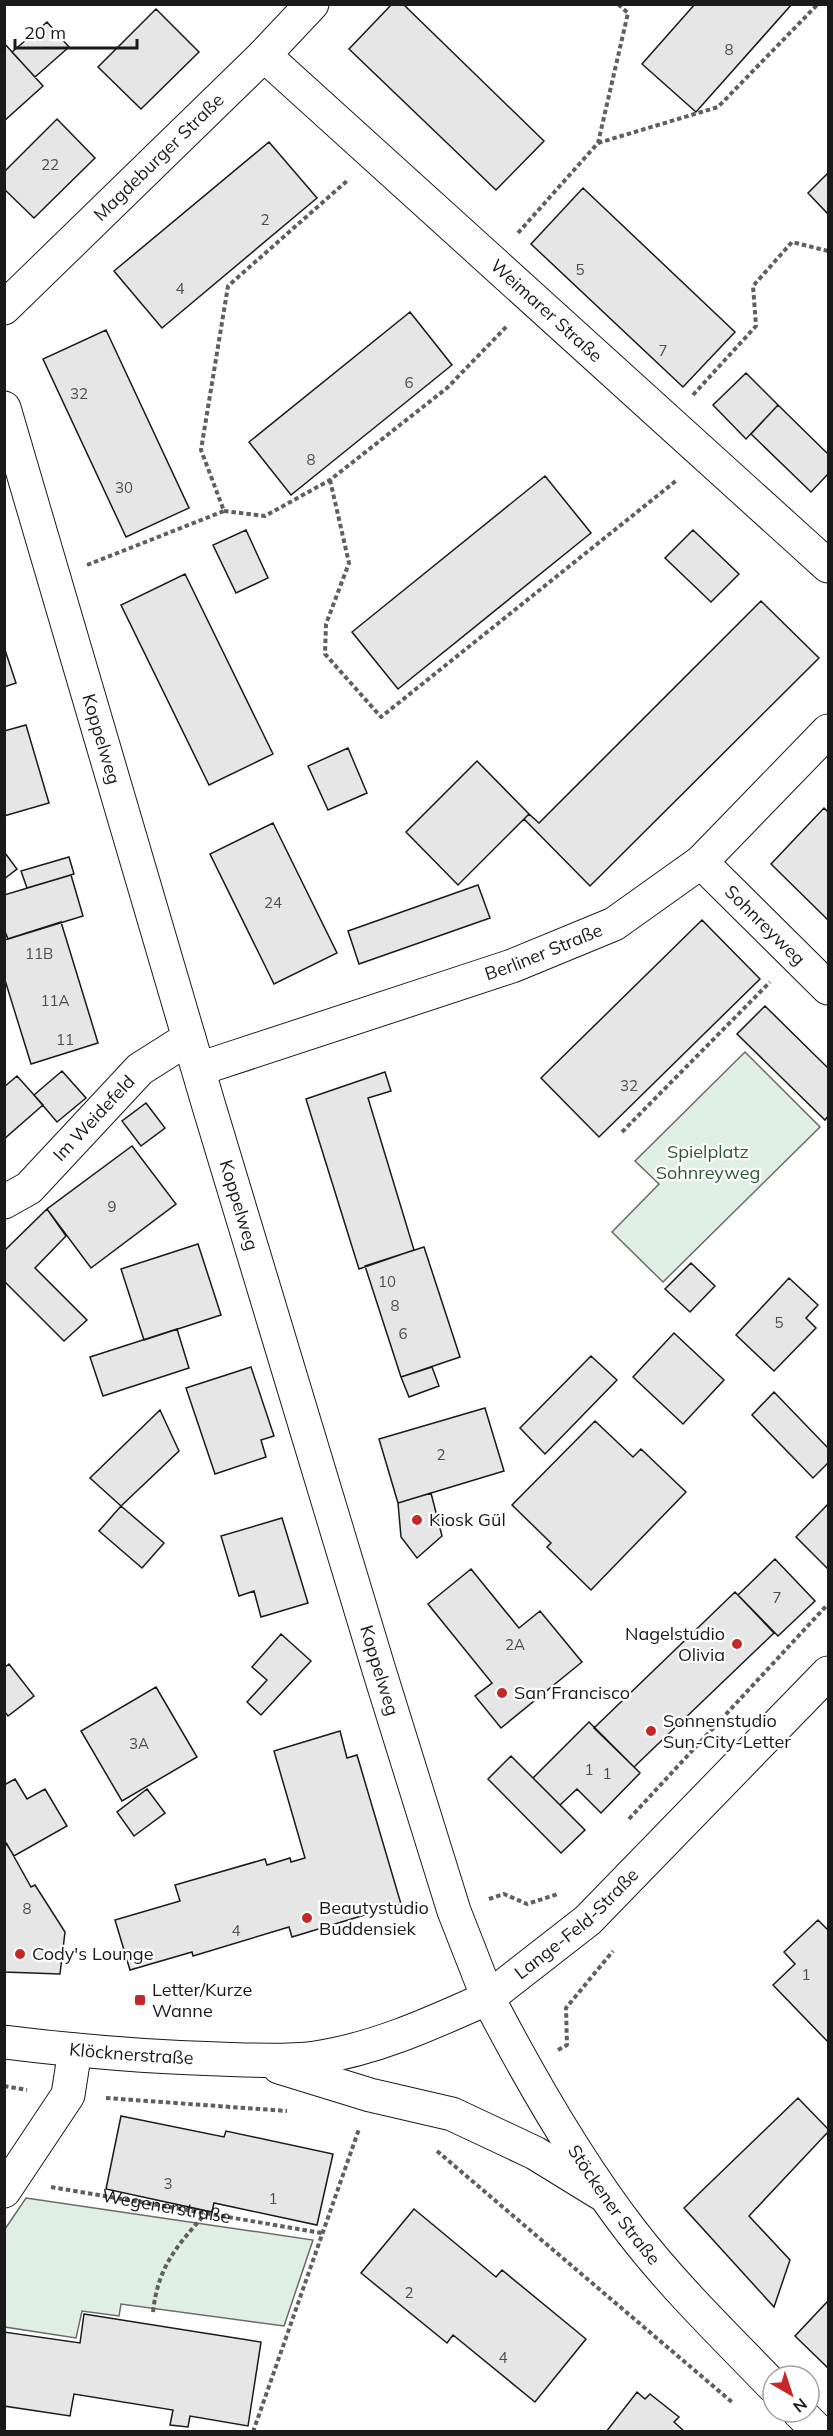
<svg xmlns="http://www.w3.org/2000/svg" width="833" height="2436" font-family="Mulish,sans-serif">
<rect width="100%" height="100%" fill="#fff"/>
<path fill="#e0efe3" stroke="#6a6a6a" stroke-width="1.5" d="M745,1052L820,1127L663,1282L612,1232L659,1184L635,1161Z
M26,2198L313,2240L284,2326L121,2304L119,2316L82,2311L76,2338L5,2327V2229Z"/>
<path fill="#e6e6e6" stroke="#1a1a1a" stroke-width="1.5" d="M392,4H403L544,141L496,190L349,49Z
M695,4H792L696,112L642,64Z
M156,9L199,52L141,109L98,67Z
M47,22L69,47L35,77L12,52Z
M4,43L43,86L4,121Z
M57,119L95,158L34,218L4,189V172Z
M269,142L317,198L162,328L114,271Z
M828,173V214L808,193Z
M583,188L735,332L683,387L531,244Z
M410,312L452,365L291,495L249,442Z
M106,330L189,508L126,537L43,359Z
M746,373L778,405L746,439L713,405Z
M778,405L828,454V474L811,492L751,434Z
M545,476L591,533L398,689L352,632Z
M246,530L268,578L236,593L213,545Z
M693,530L739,574L711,602L665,558Z
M185,574L273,754L209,785L121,605Z
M761,601L819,658L590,886L524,819L529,814L539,823Z
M4,647L16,683L4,687Z
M26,725L49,803L4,816V731Z
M348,748L367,793L328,810L308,766Z
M477,761L529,814L458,885L406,832Z
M824,808L828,812V920L771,864Z
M273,823L337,953L274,984L210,854Z
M5,853L17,869L4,879V854Z
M69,857L74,874L27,888L21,871Z
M71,875L83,916L8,939L4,929V895Z
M478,885L490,918L359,964L348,931Z
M702,920L760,979L599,1137L541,1078Z
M61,922L98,1043L31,1064L4,977V940Z
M765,1006L828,1068V1116L825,1120L737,1034Z
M62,1071L86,1098L57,1122L34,1095Z
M385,1072L391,1091L368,1098L414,1250L359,1269L306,1099Z
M17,1076L43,1105L4,1139V1087Z
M146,1103L165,1128L141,1146L122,1121Z
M132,1146L176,1204L91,1268L47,1209Z
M47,1209L66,1236L35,1268L87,1320L64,1341L4,1281V1251Z
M198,1244L221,1315L144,1340L121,1269Z
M424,1247L460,1357L401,1377L365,1266Z
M691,1263L715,1286L690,1312L665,1289Z
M789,1278L818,1305L806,1318L816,1328L774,1371L736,1335Z
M177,1329L189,1368L103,1396L90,1357Z
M674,1333L724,1380L683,1424L633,1377Z
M591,1356L617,1380L545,1454L520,1428Z
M251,1367L274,1436L261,1440L266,1457L215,1474L186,1388Z
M432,1367L439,1386L409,1397L401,1377Z
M774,1392L828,1448V1463L813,1478L752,1415Z
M485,1408L504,1471L398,1503L379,1439Z
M160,1410L179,1451L121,1506L90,1478Z
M595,1421L633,1457L641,1449L686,1492L591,1590L547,1547L551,1543L512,1505Z
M431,1493L442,1536L417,1558L401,1537L398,1503Z
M828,1504V1569L796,1537Z
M121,1506L164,1543L142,1568L99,1531Z
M282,1518L308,1603L261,1617L254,1591L239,1596L221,1536Z
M775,1559L815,1601L778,1636L738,1595Z
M471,1569L519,1628L540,1611L582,1662L501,1728L475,1696L492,1683L428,1604Z
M735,1592L774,1633L634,1767L594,1728Z
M281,1634L311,1661L261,1715L247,1702L267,1680L252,1667Z
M9,1664L34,1696L8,1716L4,1711V1668Z
M156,1687L197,1757L122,1801L81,1731Z
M589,1722L640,1773L601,1813L577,1789L560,1805L533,1778Z
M340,1731L347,1758L357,1755L401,1904L292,1937L289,1927L193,1956L192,1952L130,1970L115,1920L180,1901L175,1885L265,1859L267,1865L290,1858L291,1862L305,1858L274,1751Z
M511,1756L585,1830L561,1853L488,1779Z
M15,1779L27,1799L45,1789L67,1826L14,1856L4,1840V1785Z
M147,1789L165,1813L134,1836L117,1812Z
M7,1844L31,1887L35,1885L65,1932L60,1974L4,1972V1846Z
M818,1920L828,1930V2042L773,1985L795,1964L784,1952Z
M798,2098L828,2129V2132L749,2216L790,2260L774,2307L684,2208Z
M121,2116L224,2137L226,2131L333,2154L317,2225L214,2203L212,2212L106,2189Z
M414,2209L496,2277L502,2270L586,2339L535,2402L453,2335L447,2343L361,2273Z
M828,2301V2368L795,2336Z
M84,2314L261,2342L248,2426L190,2416L188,2427L170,2425L173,2410L74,2394L70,2416L4,2406V2332L80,2343Z
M637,2392L645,2399L650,2394L679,2417L674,2422L685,2432H606Z"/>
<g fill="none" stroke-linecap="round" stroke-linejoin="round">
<g stroke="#1a1a1a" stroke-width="35">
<g id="minor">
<path id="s2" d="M264,55L828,566"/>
<path id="s3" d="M4,308L264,55L312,4"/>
<path id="s4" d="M4,408L208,1103L379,1670L454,1911L488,1998L588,1920L828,1673"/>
<path id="s5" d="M701,862L828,988"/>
<path id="s6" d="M199,1069L512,966L614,924L701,862L828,731"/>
<path id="s7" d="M4,1202L29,1188L140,1069L189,1038"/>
<path d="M4,2191L68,2095L75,2050"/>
</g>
</g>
<g stroke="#1a1a1a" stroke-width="35">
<g id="major">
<path id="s8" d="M4,2042C76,2051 147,2057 219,2059C250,2060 284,2062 315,2058C376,2049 432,2023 488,1998C529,2077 577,2161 631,2231C674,2287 725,2336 773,2386"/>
<path d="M279,2067L370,2095L452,2114L535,2153L600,2193"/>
<path d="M799,2412L819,2432"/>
</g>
</g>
<g stroke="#5f5f5f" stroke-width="4" stroke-dasharray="4.5 3" stroke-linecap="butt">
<path d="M598,143L718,107L818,4"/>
<path d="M518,233L598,143L628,13L618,4"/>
<path d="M693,395L756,326L753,286L792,242L828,251"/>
<path d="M330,480L349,563L326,624L325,654L381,717L677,480"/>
<path d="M224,511L265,516L330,480L447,388L507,326"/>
<path d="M87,565L224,511L201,450L228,286L348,180"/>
<path d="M622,1132L770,982"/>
<path d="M629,1819L828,1604"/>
<path d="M489,1899L504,1894L527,1904L558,1894"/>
<path d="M558,2050L567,2045L566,2008L613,1951"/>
<path d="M4,2086L27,2090"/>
<path d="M106,2098L287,2111"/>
<path d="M437,2151L733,2403"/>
<path id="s1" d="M51,2187L322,2233"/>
<path d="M153,2312C158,2267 176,2247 205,2214"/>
<path d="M253,2432L359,2129"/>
</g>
<use href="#minor" stroke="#fff" stroke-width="33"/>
<use href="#major" stroke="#fff" stroke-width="33"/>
</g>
<g fill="#c62828" stroke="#fff" stroke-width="2">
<circle cx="417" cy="1520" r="6"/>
<circle cx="737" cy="1644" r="6"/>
<circle cx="502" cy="1693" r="6"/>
<circle cx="651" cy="1731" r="6"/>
<circle cx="307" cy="1918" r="6"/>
<circle cx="20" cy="1954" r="6"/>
<rect x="134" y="1994" width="12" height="12" rx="3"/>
</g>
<g text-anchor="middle" stroke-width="4.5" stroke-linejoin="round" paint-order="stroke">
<g font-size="15" fill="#4d4d4d">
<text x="729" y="55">8</text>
<text x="50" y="170">22</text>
<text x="265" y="225">2</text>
<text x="580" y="275">5</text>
<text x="180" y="294">4</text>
<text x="663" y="356">7</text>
<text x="409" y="388">6</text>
<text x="79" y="399">32</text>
<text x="311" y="465">8</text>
<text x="124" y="493">30</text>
<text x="273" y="908">24</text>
<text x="39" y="959">11B</text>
<text x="55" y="1006">11A</text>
<text x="65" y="1045">11</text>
<text x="629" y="1091">32</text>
<text x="112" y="1212">9</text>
<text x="387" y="1287">10</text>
<text x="395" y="1311">8</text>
<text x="779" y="1328">5</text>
<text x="403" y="1339">6</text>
<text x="441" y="1460">2</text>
<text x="777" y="1603">7</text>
<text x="515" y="1650">2A</text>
<text x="139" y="1749">3A</text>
<text x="589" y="1775">1</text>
<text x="607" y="1779">1</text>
<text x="27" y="1914">8</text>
<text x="236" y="1936">4</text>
<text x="806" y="1980">1</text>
<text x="168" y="2189">3</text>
<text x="273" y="2204">1</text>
<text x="409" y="2298">2</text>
<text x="503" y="2363">4</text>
</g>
<g font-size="18" fill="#1a1a1a" stroke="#fff">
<text dy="6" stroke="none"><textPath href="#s3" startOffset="216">Magdeburger Straße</textPath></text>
<text dy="6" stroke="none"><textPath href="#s2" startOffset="381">Weimarer Straße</textPath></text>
<text dy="6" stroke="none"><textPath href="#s4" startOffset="345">Koppelweg</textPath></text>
<text dy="6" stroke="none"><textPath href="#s5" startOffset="90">Sohnreyweg</textPath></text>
<text dy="6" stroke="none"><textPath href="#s6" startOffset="364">Berliner Straße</textPath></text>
<text dy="6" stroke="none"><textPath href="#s7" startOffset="124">Im Weidefeld</textPath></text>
<text dy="6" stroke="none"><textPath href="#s4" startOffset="831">Koppelweg</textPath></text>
<text dy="6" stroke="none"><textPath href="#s4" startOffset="1317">Koppelweg</textPath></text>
<text dy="6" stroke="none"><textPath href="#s4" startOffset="1778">Lange-Feld-Straße</textPath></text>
<text dy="6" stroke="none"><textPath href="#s8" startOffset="128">Klöcknerstraße</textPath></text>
<text dy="6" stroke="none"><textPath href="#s8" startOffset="738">Stöckener Straße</textPath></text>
<text dy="6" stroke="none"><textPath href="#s1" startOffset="117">Wegenerstraße</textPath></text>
</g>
<g font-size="18" fill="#2b5a34" stroke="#fff">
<text x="708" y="1158">Spielplatz<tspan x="708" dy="21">Sohnreyweg</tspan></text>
</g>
<g font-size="18" fill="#1a1a1a" stroke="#fff" text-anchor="start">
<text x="429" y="1526">Kiosk Gül</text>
<text x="725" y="1640" text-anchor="end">Nagelstudio<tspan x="725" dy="21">Olivia</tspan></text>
<text x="514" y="1699">San Francisco</text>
<text x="663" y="1727">Sonnenstudio<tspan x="663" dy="21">Sun-City-Letter</tspan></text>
<text x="319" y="1914">Beautystudio<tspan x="319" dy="21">Buddensiek</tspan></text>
<text x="32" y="1960">Cody's Lounge</text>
<text x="152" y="1996">Letter/Kurze<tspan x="152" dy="21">Wanne</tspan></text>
</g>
</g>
<rect width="833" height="2436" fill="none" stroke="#1a1a1a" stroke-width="12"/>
<g transform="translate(791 2394) rotate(141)"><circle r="28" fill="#ffffff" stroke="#a3a3a3" stroke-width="1.5"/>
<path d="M0-4.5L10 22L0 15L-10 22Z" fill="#c62828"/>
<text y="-9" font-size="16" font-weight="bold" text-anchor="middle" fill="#1a1a1a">N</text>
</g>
<path d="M15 39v9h122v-9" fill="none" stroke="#1a1a1a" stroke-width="3"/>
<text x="24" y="39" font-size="18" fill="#1a1a1a" stroke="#ffffff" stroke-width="4.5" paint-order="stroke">20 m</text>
</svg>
